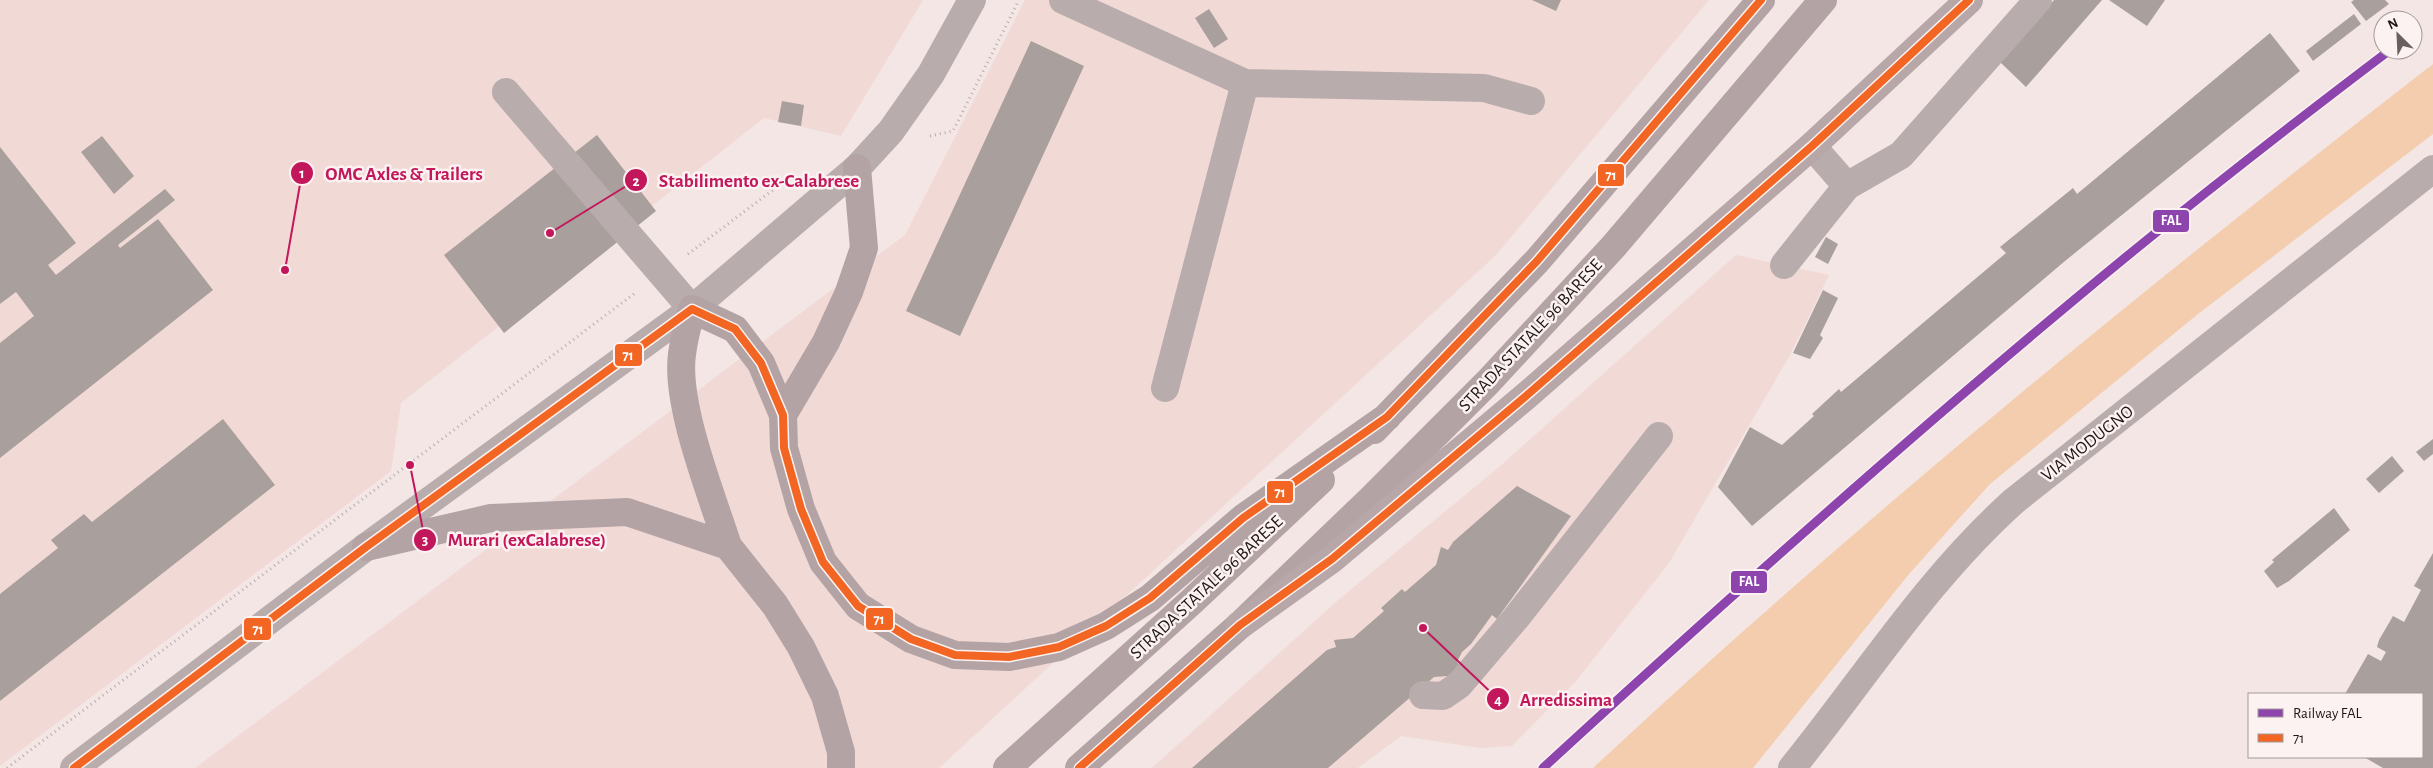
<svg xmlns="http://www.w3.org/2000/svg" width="2433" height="768" font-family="'Alegreya Sans',sans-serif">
<rect width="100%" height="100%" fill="#f3e6e4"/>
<path fill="#f1d9d6" d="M0,0H923L841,136L764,118L401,403L391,471L0,766Z
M1025,0H1709L1496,255L939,768H195L905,235Z
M1736,255L1829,275L1790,355L1669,563L1576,681L1512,746L1480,748L1401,736L1358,768H1152L1337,601L1499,467Z"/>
<path fill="#f3cdae" d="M2433,64V134L2198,314L1990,484L1909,574L1753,768H1593C1860,519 2144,288 2433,64Z"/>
<path fill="#a99f9c" d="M1532,0H1561L1556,11Z
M2054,0H2102L2026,87L2000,62Z
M2109,0H2165L2147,26Z
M2354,0H2385L2389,4L2366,21L2351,2Z
M1209,9L1228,39L1214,48L1195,18Z
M2354,14L2361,24L2313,61L2306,51Z
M2270,33L2300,71L2065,261L1752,526L1718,487L1750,427L1782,445L1814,416L1812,414L1839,389L1841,392L2006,253L2000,247L2073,188L2077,194Z
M1031,41L1084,66L960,336L906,311Z
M782,101L804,105L801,126L778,122Z
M597,135L656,211L504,333L444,255Z
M102,136L134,176L114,194L81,152Z
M0,147L76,243L48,265L56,275L165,189L175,200L118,245L120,248L158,219L213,290L0,458V343L34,316L16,292L0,304Z
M1826,237L1838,244L1828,264L1815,257Z
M1823,290L1838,298L1820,335L1823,338L1810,359L1793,353Z
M223,419L275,485L0,701V594L58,548L51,540L84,514L92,522Z
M2433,439V454L2424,461L2416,452Z
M2392,456L2404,471L2379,493L2366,479Z
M1517,486L1571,516L1497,619L1492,615L1471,644L1462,652L1457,662L1460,666L1448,676L1434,677L1328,768H1192L1327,650L1336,647L1334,640L1353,638L1384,611L1381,608L1402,589L1405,592L1436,565L1441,547L1448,550L1453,542Z
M2334,508L2350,530L2289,581L2277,588L2264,571L2274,562L2272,560Z
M2433,553V768H2383L2364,757H2422V694H2345L2368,654L2381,661L2386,652L2377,647L2379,640L2393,616L2404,622L2421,590L2414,586Z"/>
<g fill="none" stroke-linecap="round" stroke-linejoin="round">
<path stroke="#b8adad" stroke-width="3" stroke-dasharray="1 4" stroke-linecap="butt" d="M930,136L953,131L1019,0
M688,254L781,184
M7,768L635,293"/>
<path stroke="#b9acad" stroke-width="28" d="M1063,0L1245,83
M506,92L692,309
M1812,146L1847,186
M1784,265L1847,186L1901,155L2038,0
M1165,388L1245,83L1484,88L1531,101
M1423,695L1443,696L1459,685L1516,618L1659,436
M74,768L366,547L692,309L857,168L891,131L931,74L972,0
M1792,768C1865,678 1927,579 2014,501L2433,169"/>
<path stroke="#b3a3a4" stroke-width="28" d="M783,415L826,342L849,292L864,248L857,168
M1374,430L1537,261L1761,0
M728,546C712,496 675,405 682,354C684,339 688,323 692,309L735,329L761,363L783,415L784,448L801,509L823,562L858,606L911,639L955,655L1009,657L1059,647L1106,626L1150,598L1243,518L1387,417
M366,547L491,518L627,512L728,546L775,605L801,647L825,696L841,752V768
M1007,768L1191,602L1321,480
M1079,768L1240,625L1370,500L1488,382L1613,247L1823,0"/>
<path stroke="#b8a7a8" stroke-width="28" d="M1240,625L1332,559L1526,396L1812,146L1969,0"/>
<g stroke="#fcf2f1" stroke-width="11">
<path id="bus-1" d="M74,768L366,547L692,309L735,329L761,363L783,415L784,448L801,509L823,562L858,606L911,639L955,655L1009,657L1059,647L1106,626L1150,598L1243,518L1387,417L1537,261L1761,0
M1079,768L1240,625L1332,559L1526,396L1812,146L1969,0"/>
</g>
<use href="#bus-1" stroke="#f26522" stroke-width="8"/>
<g stroke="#fcf2f1" stroke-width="12">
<path id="rail-1" d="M1543,768C1713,612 1885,458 2062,310C2169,220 2279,134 2390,50"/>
</g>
<use href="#rail-1" stroke="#8e44ad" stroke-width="9"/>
</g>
<g text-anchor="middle" stroke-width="5" stroke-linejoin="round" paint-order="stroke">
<g font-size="18" fill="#1e1615" stroke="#fcf2f1">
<text transform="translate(1530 335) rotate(-47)" y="6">STRADA STATALE 96 BARESE</text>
<text transform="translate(2087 443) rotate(-38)" y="6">VIA MODUGNO</text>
<text transform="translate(1206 587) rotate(-43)" y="6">STRADA STATALE 96 BARESE</text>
</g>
</g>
<path fill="none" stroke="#c2185b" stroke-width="2" d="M285 270L302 173M550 233L636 180M410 465L425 540M1423 628L1498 699"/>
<g fill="#c2185b" stroke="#fcf2f1" stroke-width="2">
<circle cx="285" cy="270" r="5"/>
<circle cx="550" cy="233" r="5"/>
<circle cx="410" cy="465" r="5"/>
<circle cx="1423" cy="628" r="5"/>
<circle cx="302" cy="173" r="12"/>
<circle cx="636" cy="180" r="12"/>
<circle cx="425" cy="540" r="12"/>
<circle cx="1498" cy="699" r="12"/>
</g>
<g font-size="15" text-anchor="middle" font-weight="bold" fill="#fff">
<text x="302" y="178">1</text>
<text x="636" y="186">2</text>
<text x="425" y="545">3</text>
<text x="1498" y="705">4</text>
</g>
<g font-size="19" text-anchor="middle" font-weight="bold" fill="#c2185b" stroke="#fcf2f1" stroke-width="5" stroke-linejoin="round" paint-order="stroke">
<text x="404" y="180">OMC Axles &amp; Trailers</text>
<text x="759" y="187">Stabilimento ex-Calabrese</text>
<text x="527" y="546">Murari (exCalabrese)</text>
<text x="1566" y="706">Arredissima</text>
</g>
<g stroke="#fcf2f1" stroke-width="2">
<rect x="1597" y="163" width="28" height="24" rx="5" fill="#f26522"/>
<rect x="2152" y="209" width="38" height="24" rx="5" fill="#8e44ad"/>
<rect x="614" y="343" width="29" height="24" rx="5" fill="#f26522"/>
<rect x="1266" y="480" width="28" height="24" rx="5" fill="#f26522"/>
<rect x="1730" y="570" width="38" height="24" rx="5" fill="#8e44ad"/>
<rect x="865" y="607" width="29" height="24" rx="5" fill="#f26522"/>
<rect x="243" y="617" width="29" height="24" rx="5" fill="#f26522"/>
</g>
<g font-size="14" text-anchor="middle" font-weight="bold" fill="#fff">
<text x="1611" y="180">71</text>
<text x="2171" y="225">FAL</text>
<text x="628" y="360">71</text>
<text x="1280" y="497">71</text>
<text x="1749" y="586">FAL</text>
<text x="879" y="624">71</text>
<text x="258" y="634">71</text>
</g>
<rect x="2248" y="693" width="175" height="65" fill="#fcf2f1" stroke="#a39a99"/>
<rect x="2258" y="709" width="25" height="8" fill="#8e44ad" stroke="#a39a99"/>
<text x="2293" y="718" font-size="15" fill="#1e1615">Railway FAL</text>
<rect x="2258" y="734" width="25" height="8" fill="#f26522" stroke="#a39a99"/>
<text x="2293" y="743" font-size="15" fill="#1e1615">71</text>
<g transform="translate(2398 35) rotate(336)"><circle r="24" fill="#fcf2f1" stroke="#a39a99"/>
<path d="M0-4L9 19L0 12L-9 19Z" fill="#695f5d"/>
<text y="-8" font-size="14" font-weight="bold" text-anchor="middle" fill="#1e1615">N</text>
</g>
</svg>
